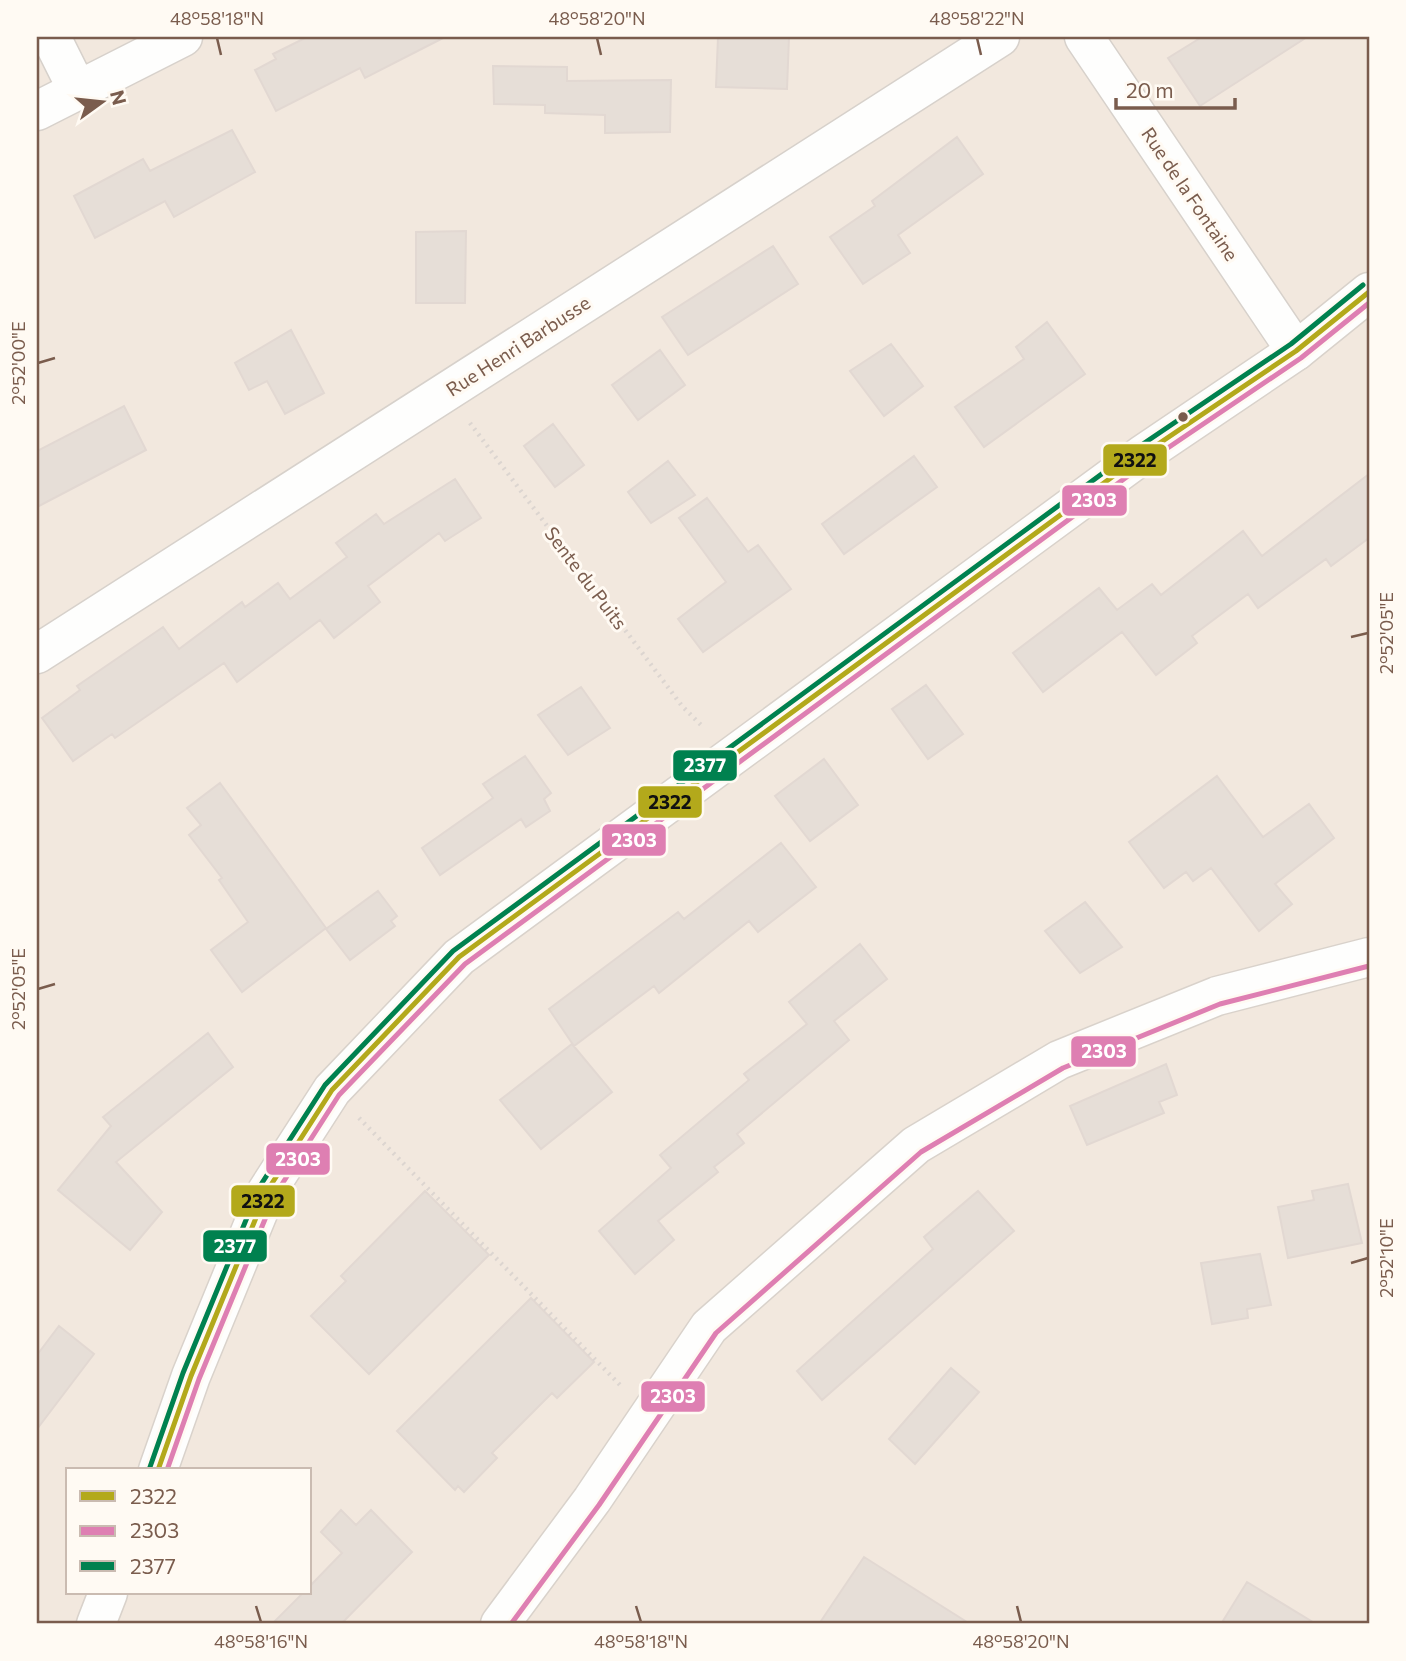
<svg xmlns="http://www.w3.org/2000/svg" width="1406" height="1661" font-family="Commissioner,sans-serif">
<rect width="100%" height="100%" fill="#f9f5f0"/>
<path fill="#f2e8de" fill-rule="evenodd" d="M37,37H1369V1624H37ZM68,1470H310V1593H68Z"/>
<path fill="#e6ded7" stroke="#e2d8d2" stroke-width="2" d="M307,37H445L365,78L360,68L276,111L255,70L276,59L273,54Z
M718,37H789L787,89L716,87Z
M1202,37H1307L1200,106L1168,58Z
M493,66L567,67V81L671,80L670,132L605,133V115L545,113V105L494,104Z
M232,130L255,172L174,217L165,201L95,238L74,196L143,159L150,171Z
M957,137L983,174L898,235L910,253L863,284L830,237L875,206L872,201Z
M466,231L465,303H416V232Z
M773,246L798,284L688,355L662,317Z
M1047,322L1085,374L984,447L955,407L1024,359L1016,347Z
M291,330L324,393L285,414L267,381L249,390L235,363Z
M891,344L923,386L884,416L850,371Z
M660,350L685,385L638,420L612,385Z
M124,406L146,450L37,507V451Z
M553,424L584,465L555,487L524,446Z
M914,456L937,487L844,554L822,524Z
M668,461L695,495L651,523L628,492Z
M1369,474V538L1331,566L1326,559L1258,608L1248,594L1192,636L1197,643L1156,675L1122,632L1043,692L1013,653L1099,588L1117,610L1152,584L1161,595L1243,531L1262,556Z
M455,479L481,518L445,541L439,533L368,586L380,602L334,638L320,620L237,682L224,663L115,738L112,734L73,761L42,718L80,690L77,686L163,627L179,649L242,602L245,607L278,583L290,599L347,557L336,543L376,514L384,524Z
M707,498L748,552L758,545L791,589L703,652L678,619L726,582L679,518Z
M926,685L963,734L928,759L892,709Z
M581,687L610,728L568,755L538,715Z
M525,756L551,793L544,799L550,811L526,827L521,819L440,875L422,848L493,798L483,784Z
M824,759L858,805L810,841L775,796Z
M1217,776L1263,837L1309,804L1334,838L1275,884L1292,904L1259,931L1211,868L1193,881L1186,872L1164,888L1129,842Z
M220,783L326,928L242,992L211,950L248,922L219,880L222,878L189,835L201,825L187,808Z
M781,843L816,887L758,932L749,921L659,993L654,986L574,1046L549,1009L678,912L684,919Z
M378,891L397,916L391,921L395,926L350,960L326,929Z
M1085,902L1122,947L1080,973L1045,931Z
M860,944L887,979L834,1021L849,1040L737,1134L744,1143L714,1167L718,1172L658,1221L674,1240L635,1274L599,1231L671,1168L660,1155L749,1080L744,1074L807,1024L789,1002Z
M208,1033L233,1067L116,1162L162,1212L130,1250L58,1190L111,1126L103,1117Z
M572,1044L612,1092L541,1149L500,1100Z
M1166,1064L1177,1095L1159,1102L1164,1113L1087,1145L1070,1106Z
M1348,1184L1362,1243L1288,1258L1278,1207L1314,1200L1312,1191Z
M425,1191L489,1255L369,1374L311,1316L346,1281L341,1276Z
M978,1191L1014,1231L822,1400L797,1371L933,1249L924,1237Z
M1260,1254L1271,1305L1247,1309L1248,1318L1212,1324L1201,1263Z
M531,1298L594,1362L557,1398L552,1393L492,1453L497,1458L464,1492L458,1486L455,1490L397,1431Z
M59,1326L94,1354L37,1429V1355Z
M951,1368L979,1392L915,1464L889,1439Z
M341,1510L356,1525L371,1510L412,1552L341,1624H272L303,1593H310V1586L342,1553L321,1532Z
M864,1557L970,1624H819Z
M1247,1582L1316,1624H1221Z"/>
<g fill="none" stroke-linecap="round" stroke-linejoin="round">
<g stroke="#d7d1cb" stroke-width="41">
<path id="street" d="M51,37L78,91
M1084,37L1296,351
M37,111L183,37
M37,654L1000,37"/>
</g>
<g stroke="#d9d2cb" stroke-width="41">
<path id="secondary" d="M158,1470L191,1376L267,1191L332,1090L459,957L1142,455L1296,351L1369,292
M96,1624L108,1593
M500,1624L592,1500L709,1327L916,1145L1059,1060L1217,996L1369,957"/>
</g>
<path stroke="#dcd5d0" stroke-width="4.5" stroke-dasharray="2 5" stroke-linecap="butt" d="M470,423L682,706L703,727
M359,1118L622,1387"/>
<use href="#street" stroke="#fefefd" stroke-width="38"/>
<use href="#secondary" stroke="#fefefd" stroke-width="38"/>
<g stroke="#fffaf3" stroke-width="10">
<path id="bus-1" d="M158,1470L191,1376L267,1191L332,1090L459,957L1142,455L1296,351L1369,292"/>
</g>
<g stroke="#fffaf3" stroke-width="10">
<path id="bus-2" d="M167,1470L199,1379L275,1195L339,1095L465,964L1147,462L1301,358L1369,303
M511,1624L599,1505L716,1333L921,1152L1063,1068L1220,1004L1369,966"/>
</g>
<g stroke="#fffaf3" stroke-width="10">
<path id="bus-3" d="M150,1467L183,1373L260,1186L325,1085L453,951L1137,448L1291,344L1363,285"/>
</g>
<use href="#bus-1" stroke="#b3a91b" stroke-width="5"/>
<use href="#bus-2" stroke="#de7fb2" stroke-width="5"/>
<use href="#bus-3" stroke="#00814f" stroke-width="5"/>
</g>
<path fill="none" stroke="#7a5c4d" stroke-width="2.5" d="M217,38L221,55M597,38L601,55M977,38L981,55M38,363L55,358M1351,637L1368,633M38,989L55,984M1351,1263L1368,1258M256,1606L261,1622M636,1606L641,1622M1017,1606L1021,1622"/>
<circle fill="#7a5c4d" stroke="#fffaf3" stroke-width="2.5" cx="1183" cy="417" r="6"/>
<g text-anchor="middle" stroke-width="6" stroke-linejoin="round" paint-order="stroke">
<g font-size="19" fill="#7a5c4d" stroke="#fffaf3">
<text transform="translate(1190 194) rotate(56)" y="7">Rue de la Fontaine</text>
<text transform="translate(518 346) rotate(-33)" y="7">Rue Henri Barbusse</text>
<text transform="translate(586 578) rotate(53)" y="7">Sente du Puits</text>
</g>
</g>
<g stroke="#fffaf3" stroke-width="2.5">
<rect x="1102" y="443" width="66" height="34" rx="7" fill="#b3a91b"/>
<rect x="1061" y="484" width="67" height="33" rx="7" fill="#de7fb2"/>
<rect x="672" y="749" width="66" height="33" rx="7" fill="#00814f"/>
<rect x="637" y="785" width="66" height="34" rx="7" fill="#b3a91b"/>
<rect x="601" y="823" width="66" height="34" rx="7" fill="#de7fb2"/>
<rect x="1070" y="1035" width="67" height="33" rx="7" fill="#de7fb2"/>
<rect x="265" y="1142" width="66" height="34" rx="7" fill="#de7fb2"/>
<rect x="230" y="1184" width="66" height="34" rx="7" fill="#b3a91b"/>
<rect x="202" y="1229" width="66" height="34" rx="7" fill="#00814f"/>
<rect x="640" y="1380" width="66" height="33" rx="7" fill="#de7fb2"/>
</g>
<g font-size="19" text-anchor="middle" font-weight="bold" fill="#fff">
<text x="1094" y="507">2303</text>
<text x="705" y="772">2377</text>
<text x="634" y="847">2303</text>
<text x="1104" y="1058">2303</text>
<text x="298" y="1166">2303</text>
<text x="235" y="1253">2377</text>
<text x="673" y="1403">2303</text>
</g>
<g font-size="19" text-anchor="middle" font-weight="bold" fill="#111">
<text x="1135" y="467">2322</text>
<text x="670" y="809">2322</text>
<text x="263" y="1208">2322</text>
</g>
<rect width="1406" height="1661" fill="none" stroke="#fffaf3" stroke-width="77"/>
<rect x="66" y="1468" width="245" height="126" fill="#fffaf3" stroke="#cabbb1" stroke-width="2"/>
<rect x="80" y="1491" width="35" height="10" fill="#b3a91b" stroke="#cabbb1" stroke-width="2"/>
<text x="130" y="1504" font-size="21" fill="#7a5c4d">2322</text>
<rect x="80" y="1526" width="35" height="10" fill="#de7fb2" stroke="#cabbb1" stroke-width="2"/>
<text x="130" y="1538" font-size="21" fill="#7a5c4d">2303</text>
<rect x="80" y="1561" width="35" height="10" fill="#00814f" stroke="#cabbb1" stroke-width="2"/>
<text x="130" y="1574" font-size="21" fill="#7a5c4d">2377</text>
<g transform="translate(102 102) rotate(75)" stroke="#fffaf3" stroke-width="5" paint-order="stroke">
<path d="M0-5L12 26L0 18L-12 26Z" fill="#7a5c4d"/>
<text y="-10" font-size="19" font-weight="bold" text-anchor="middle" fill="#7a5c4d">N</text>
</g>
<path d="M1116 98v10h119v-10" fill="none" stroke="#7a5c4d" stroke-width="3.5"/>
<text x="1126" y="98" font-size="21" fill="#7a5c4d" stroke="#fffaf3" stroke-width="5" paint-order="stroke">20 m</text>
<rect x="38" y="38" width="1330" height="1584" fill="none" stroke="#7a5c4d" stroke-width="2.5"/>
<g font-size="18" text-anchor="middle" fill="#7a5c4d">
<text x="217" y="25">48°58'18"N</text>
<text x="597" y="25">48°58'20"N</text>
<text x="977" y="25">48°58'22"N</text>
<text transform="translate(19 363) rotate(-90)" y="6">2°52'00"E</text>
<text transform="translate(1387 633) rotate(-90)" y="6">2°52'05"E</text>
<text transform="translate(19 989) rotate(-90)" y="6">2°52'05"E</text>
<text transform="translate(1387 1258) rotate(-90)" y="6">2°52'10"E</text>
<text x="261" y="1648">48°58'16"N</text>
<text x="641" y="1648">48°58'18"N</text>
<text x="1021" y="1648">48°58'20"N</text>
</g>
</svg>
